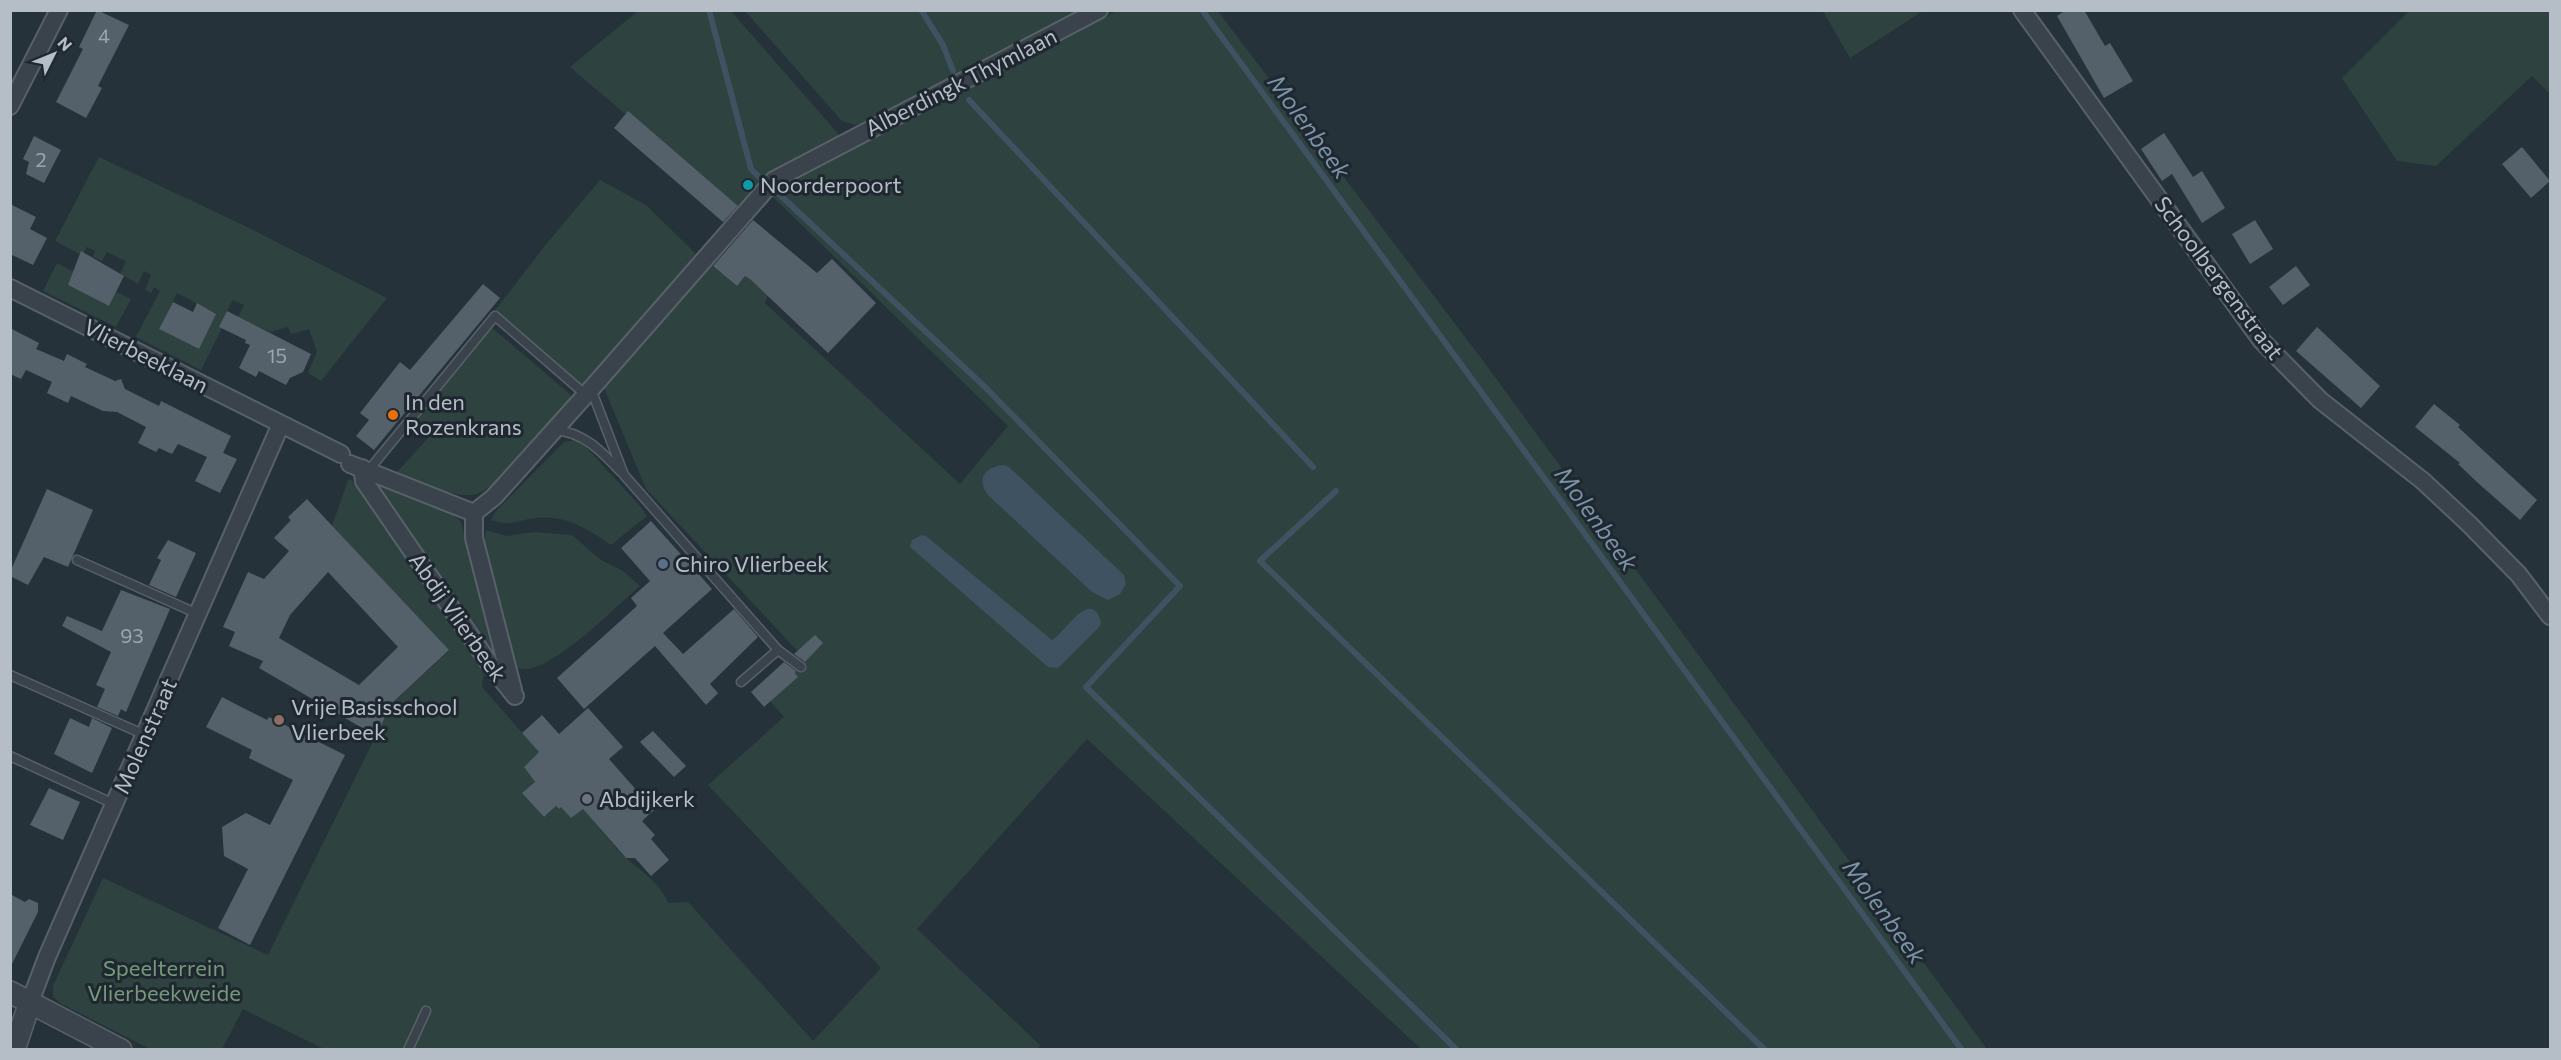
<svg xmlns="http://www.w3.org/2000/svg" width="2561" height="1060" font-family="Commissioner,sans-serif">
<rect width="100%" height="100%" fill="#26323a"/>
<path fill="#2e423f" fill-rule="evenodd" d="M1217,10L1481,358L1987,1049H1421L1087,739L917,929L1040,1045L1038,1049H324L243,1009L222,1049H150L60,1003L53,996V986L103,878L268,955L392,703L449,651L332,526L348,480L351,479L478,661L484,672L482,687L539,752L524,767L535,782L523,794L544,817L556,806L558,809L561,807L583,809C598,825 611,844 627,859C643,872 660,883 668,903L688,902L813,1041L881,968L708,785L784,717L770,701L798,677L795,673L806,660L646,489L604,388L711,265L737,286L749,272L770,290L765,303L960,484L1008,426L770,194L803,172L1117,11Z
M2410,10L2550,11V94L2532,76L2436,166L2397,161L2342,78Z
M638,11H731L841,137L739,211L570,67Z
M745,11H1083L869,122L855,125L842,121Z
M1823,11H1923L1850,58Z
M99,157L243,225L387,298L321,381L308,373L317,352L309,329L291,334L288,327L270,332L254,325L246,340L236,321L244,305L233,300L225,315L228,316L201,370L136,337L160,291L154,287L151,293L145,290L151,275L144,271L138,284L120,274L126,261L107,252L102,261L93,257L95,251L87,247L82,255L55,241ZM177,293L215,313L199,349L159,329Z
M600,180L646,205L694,252L696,260L585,384H573L493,313L547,243Z
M57,263L74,272L68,285L109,306L116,292L131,299L116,327L43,291Z
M491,327L570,394L572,401C553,421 496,495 471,495C446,496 419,481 396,473L430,436L417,418Z
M575,440L586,447L639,505L647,516L611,545C589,530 566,515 537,518C517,520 512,527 491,520L496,511L564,442Z
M377,484L450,511L461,522L500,667L373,487Z
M486,530L506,536L533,532L572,535L601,560L623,571L640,586C612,610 569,655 535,667C528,670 520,669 512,667C504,636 478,560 486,530Z"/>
<path fill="#3e5261" d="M1003,465L1009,467L1124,575L1126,584L1120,594L1108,600L1092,592L989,496C976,481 983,467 1003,465Z
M922,535L926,536L1052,640C1064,634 1091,586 1101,622L1100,626L1058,668L1048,667L910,547L912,540Z"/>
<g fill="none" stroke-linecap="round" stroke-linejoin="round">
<path stroke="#3e5261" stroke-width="6" d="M709,10L751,169L764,182
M921,10L943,45L953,71
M1202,10L1962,1050
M969,100L1313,467
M779,194L985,387L1180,586L1086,687L1457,1050
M1336,491L1260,561L1765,1050"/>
</g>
<path fill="#54606a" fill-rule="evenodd" d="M97,10L129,25L98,86L102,88L86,118L56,102L83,49L79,47Z
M2066,10H2084L2105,46L2110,43L2133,81L2104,98L2057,16Z
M628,111L738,206L723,222L614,128Z
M2164,133L2193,177L2202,171L2225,208L2202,223L2172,174L2162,181L2141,149Z
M34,136L61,150L44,183L26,174L29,162L23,159Z
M2522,147L2550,181L2531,198L2502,164Z
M10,204L36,217L30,229L47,238L33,265L10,254Z
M753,220L817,273L832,259L876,303L828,353L750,279L745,276L737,286L713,266Z
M2255,220L2273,249L2250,264L2232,234Z
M81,251L124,276L109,306L68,285Z
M2296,266L2310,285L2283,305L2269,287Z
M483,284L500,298L374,450L356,436L369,420L360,413L400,362L410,370Z
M173,302L193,312L197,303L216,314L199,349L159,329Z
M227,311L311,354L303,372L290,378L286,385L259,371L256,377L239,368L250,345L245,343L246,340L219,327Z
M2317,327L2380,386L2361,408L2296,351Z
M10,328L39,343L36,349L64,361L67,354L87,364L85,367L115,381L121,379L125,389L159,406L161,401L231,436L223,453L237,459L220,493L195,481L207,457L178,444L172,454L159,448L156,452L138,443L146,427L117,412L103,411L71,396L68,403L47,393L52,382L26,370L21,379L10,374Z
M2434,404L2460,425L2458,427L2537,500L2520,520L2478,483L2458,464L2460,463L2415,427Z
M47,489L93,510L68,567L44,557L28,585L10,576V572Z
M307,499L449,650L392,703L376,736L259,668L263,661L229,646L235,632L223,627L248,572L264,579L289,551L274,538L291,520L288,517ZM328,572L398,647L359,685L279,638L290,615Z
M651,521L712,589L663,633L683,654L734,609L758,637L710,684L718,693L706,705L655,646L584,709L557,678L637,606L631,598L650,581L621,548Z
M168,540L196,553L176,597L149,585L161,560L157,558Z
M121,590L170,609L126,712L121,709L118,716L97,707L105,689L96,685L111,652L62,626L67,616L102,631Z
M815,635L823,643L805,662L794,654Z
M784,662L796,671L795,673L798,677L764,707L751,692Z
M222,697L267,720L269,717L345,755L250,945L218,928L248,869L224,856L222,827L246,813L270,825L293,780L249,758L252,750L206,727Z
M588,708L623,747L609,759L654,810L642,821L655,835L651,839L669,860L651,876L635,858H626L583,809L571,818L561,807L559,809L556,806L544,817L522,793L535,782L524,767L539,752L522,733L542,715L559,734Z
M70,718L89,727L92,718L112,728L92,773L54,754Z
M653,731L686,766L674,777L640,742Z
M49,788L80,802L63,840L30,825Z
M10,894L25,902L29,899L38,903V912L10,968Z"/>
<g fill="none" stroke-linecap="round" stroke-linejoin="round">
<g stroke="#586169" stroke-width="11">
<path id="service" d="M591,389L624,475L778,650L741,682
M554,430C584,432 601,451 621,472
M368,471L495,316L586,395
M77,560L198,614
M778,650L801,667
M10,675L145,735
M10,756L114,804
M408,1050L426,1011"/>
</g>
<g stroke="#586169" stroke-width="20">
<path id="minor" d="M2022,10L2261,340L2320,400L2423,481L2469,524L2519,575L2550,616
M10,106L59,10
M10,288L341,454
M350,464L474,513
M362,468L364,481L491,666L515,696
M474,513L494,497L591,389L774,180L1099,10
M474,513V538L513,690
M30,1002L47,957L281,424"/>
</g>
<g stroke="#586169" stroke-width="24">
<path id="tertiary" d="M10,992L121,1050
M14,1050L30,1002"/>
</g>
<use href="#service" stroke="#3a434b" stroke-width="8"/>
<use href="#minor" stroke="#3a434b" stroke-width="16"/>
<use href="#tertiary" stroke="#3a434b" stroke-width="21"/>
</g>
<circle fill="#0f9aa8" stroke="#1f2830" stroke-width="2" cx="748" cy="185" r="6"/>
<circle fill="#e8710a" stroke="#1f2830" stroke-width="2" cx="393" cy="415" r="6"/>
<circle fill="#5c6f8a" stroke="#1f2830" stroke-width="2" cx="663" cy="564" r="6"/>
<circle fill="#8d6e63" stroke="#1f2830" stroke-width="2" cx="279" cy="720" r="6"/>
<circle fill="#6b7280" stroke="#1f2830" stroke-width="2" cx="587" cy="799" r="6"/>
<g text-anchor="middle" stroke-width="6" stroke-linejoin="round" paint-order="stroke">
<g font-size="20" fill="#9da6af">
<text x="104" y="43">4</text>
<text x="41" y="167">2</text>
<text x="277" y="363">15</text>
<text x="132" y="643">93</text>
</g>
<g font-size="22" fill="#b5bec6" stroke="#1f2830">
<text transform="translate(961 82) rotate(-27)" y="8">Alberdingk Thymlaan</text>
<text transform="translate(2219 278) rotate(53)" y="8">Schoolbergenstraat</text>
<text transform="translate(146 356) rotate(27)" y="8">Vlierbeeklaan</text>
<text transform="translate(458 617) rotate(55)" y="8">Abdij Vlierbeek</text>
<text transform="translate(145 736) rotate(-66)" y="8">Molenstraat</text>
</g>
<g font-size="22" fill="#b5bec6" stroke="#1f2830" text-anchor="start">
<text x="760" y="193">Noorderpoort</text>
<text x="405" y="410">In den<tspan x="405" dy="25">Rozenkrans</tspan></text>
<text x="675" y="572">Chiro Vlierbeek</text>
<text x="291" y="715">Vrije Basisschool<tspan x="291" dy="25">Vlierbeek</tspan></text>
<text x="599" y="807">Abdijkerk</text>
</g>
<g font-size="22" fill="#769979" stroke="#1f2830">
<text x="164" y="976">Speelterrein<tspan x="164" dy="25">Vlierbeekweide</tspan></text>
</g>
<g font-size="24" font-style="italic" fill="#7a93a6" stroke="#1f2830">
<text transform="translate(1309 127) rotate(54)" y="8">Molenbeek</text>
<text transform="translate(1596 519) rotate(54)" y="8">Molenbeek</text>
<text transform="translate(1884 912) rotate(54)" y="8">Molenbeek</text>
</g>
</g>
<rect width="2561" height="1060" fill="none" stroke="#b5bec6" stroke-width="24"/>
<g transform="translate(54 54) rotate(47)" stroke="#1f2830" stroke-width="4.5" paint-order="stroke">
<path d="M0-4.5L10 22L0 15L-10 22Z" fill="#b5bec6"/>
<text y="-9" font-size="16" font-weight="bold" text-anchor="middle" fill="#b5bec6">N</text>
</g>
</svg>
